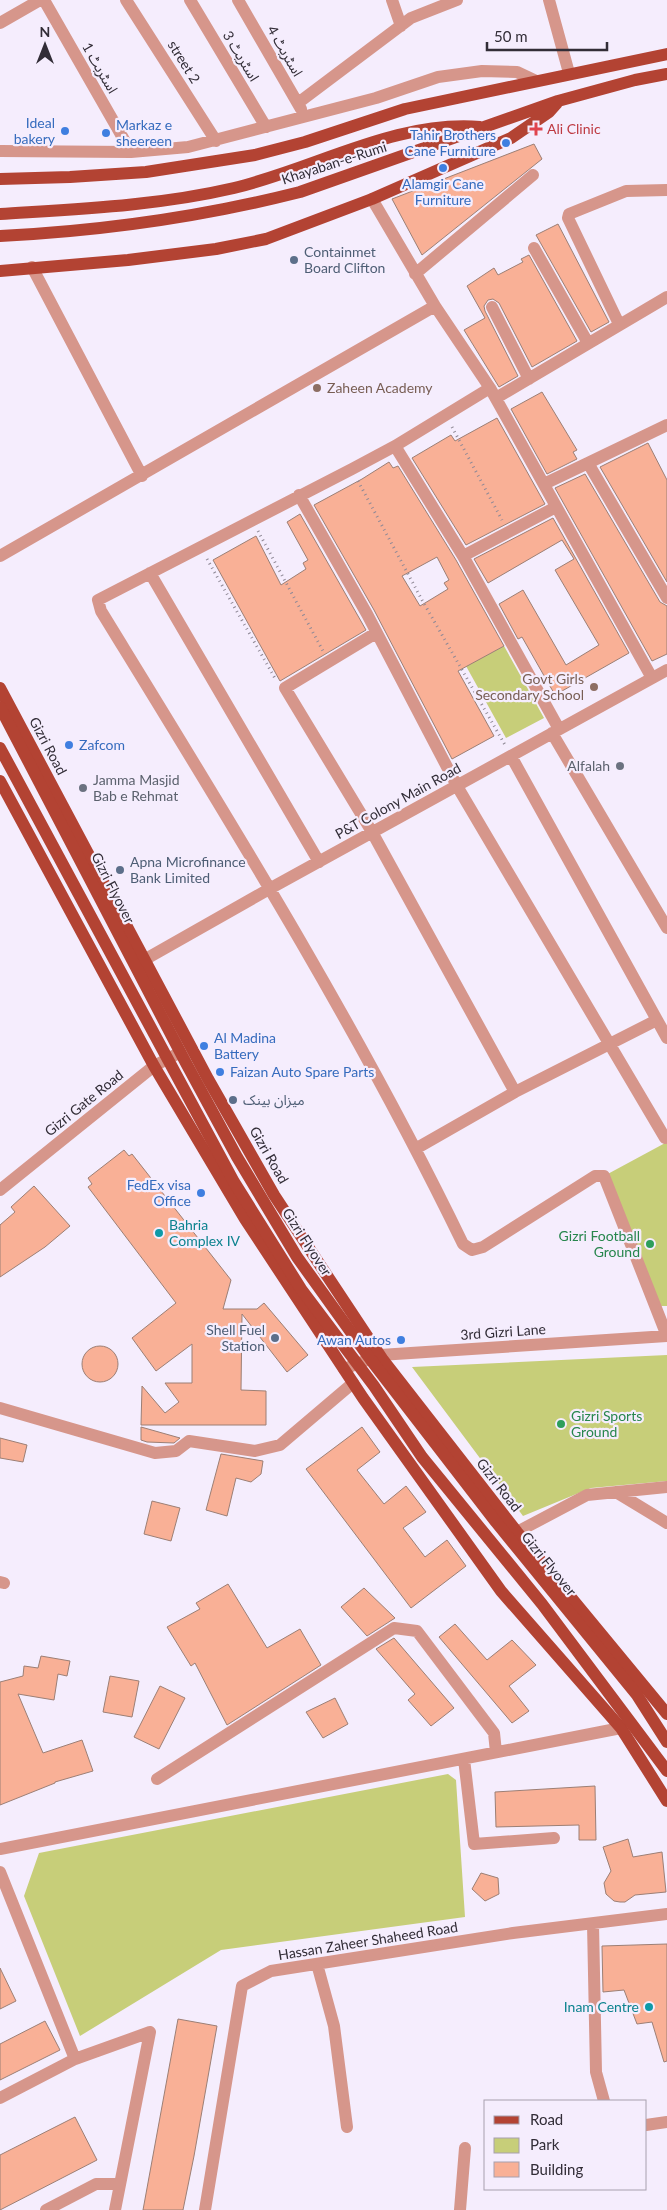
<svg xmlns="http://www.w3.org/2000/svg" width="667" height="2210" font-family="Lato,'Noto Sans Arabic',sans-serif">
<rect width="100%" height="100%" fill="#f5edfd"/>
<path fill="#c7ce79" d="M504,646L544,718L506,738L466,666Z
M667,1142V1306H656L604,1176Z
M667,1355V1481L591,1488L523,1516L412,1367Z
M448,1774L456,1780L465,1917L221,1950L80,2036L24,1896L39,1853Z"/>
<path fill="#f9b096" stroke="#9c7f75" fill-rule="evenodd" d="M534,144L542,159L422,255L392,199Z
M558,224L609,322L591,332L536,235Z
M529,255L577,341L532,367L499,303L493,299L488,300L484,306L485,311L518,376L499,387L464,330L485,318L467,286L494,268L498,275L523,262L521,259Z
M542,392L577,450L573,452L577,459L547,474L511,409Z
M497,418L545,504L466,545L412,458L451,435L455,441Z
M648,443L667,480V582L600,467Z
M389,462L393,468L398,466L456,560L504,646L458,671L494,736L452,759L374,610L314,505L362,479ZM437,557L449,580L444,583L448,589L420,606L402,576Z
M585,474L660,602L667,606V654L652,661L555,488Z
M300,514L366,630L280,681L213,560L256,536L281,585L306,569L303,563L308,560L287,522Z
M553,518L629,653L555,695L522,637L518,639L499,604L523,590L566,665L599,645L555,570L574,559L562,540L488,583L474,559Z
M124,1150L129,1156L132,1154L231,1280L223,1309H257L264,1303L308,1355L287,1372L242,1314L241,1390L266,1391V1425H141L142,1386L165,1413L179,1402L165,1383H192V1344L156,1371L132,1338L176,1303L88,1187L92,1184L88,1178Z
M34,1186L70,1226L45,1247L0,1277V1225L15,1212L11,1207Z
M82 1364a18 18 0 1 1 36 0a18 18 0 1 1-36 0Z
M141,1427L180,1438L174,1443L147,1442L141,1440Z
M362,1427L380,1452L357,1470L384,1504L406,1486L426,1512L403,1528L425,1557L447,1540L466,1566L411,1608L306,1469Z
M0,1438L27,1445L23,1462L0,1458Z
M221,1454L263,1461L261,1474L251,1482L236,1478L227,1516L206,1510Z
M152,1501L180,1508L171,1541L144,1534Z
M228,1584L267,1648L300,1629L321,1665L227,1725L195,1663L191,1666L167,1627L200,1609L196,1603Z
M364,1588L395,1618L367,1636L341,1607Z
M455,1624L487,1660L512,1640L536,1665L509,1686L529,1711L512,1723L439,1637Z
M394,1638L454,1708L431,1726L408,1700L415,1694L376,1649Z
M41,1656L70,1661L67,1676L58,1674L54,1700L18,1694L43,1753L82,1740L93,1771L55,1782V1783L0,1805V1682L23,1676L24,1666L38,1668Z
M110,1676L139,1681L132,1717L103,1712Z
M160,1686L185,1698L159,1749L134,1737Z
M335,1698L348,1724L323,1738L306,1712Z
M595,1786L596,1840H579V1825L496,1827L495,1792Z
M628,1839L633,1857L662,1852L666,1892L635,1895L625,1902H620L614,1901L606,1894L604,1883L611,1871L603,1847Z
M481,1873L498,1878L499,1894L485,1901L472,1889Z
M667,1944V2061L664,2062L652,2022L637,2024L624,1990L603,1992L602,1946Z
M0,1968L16,2001L0,2009Z
M178,2019L217,2026L194,2156L183,2210H143Z
M45,2021L60,2050L0,2080V2044Z
M75,2117L97,2160L0,2210V2155Z"/>
<g fill="none" stroke-linecap="round" stroke-linejoin="round">
<path stroke="#8f8996" stroke-width="3" stroke-dasharray="1 4" stroke-linecap="butt" d="M452,427L502,520
M358,481L422,600L505,745
M258,531L323,651
M207,559L276,680"/>
<path stroke="#d6968b" stroke-width="12" d="M44,0L131,152
M126,0L216,141
M190,0L266,127
M238,0L301,109
M392,0L401,26
M549,0L569,73
M0,23L40,0
M298,103L411,18L457,0
M0,151L131,152L188,147L376,98L438,77L482,71L517,72L536,81
M372,199L435,306L490,388L652,678
M534,248L588,343
M32,267L142,476
M415,274L533,175
M492,307L529,379
M619,324L568,218L569,214L626,191L667,190
M490,388L395,446L352,469L98,600L101,611C228,818 357,1025 463,1244L472,1250L483,1247L595,1176H604L667,1336
M496,398L667,297
M395,446L463,556L559,729
M588,463L667,425
M544,484L588,463L667,598
M299,495L367,614L457,786L665,1138
M0,556L435,306
M463,556L556,507
M150,573L319,862
M376,633L285,688L372,832L515,1092
M552,733L667,928
M511,756L667,1038
M144,960L271,888L667,670
M417,1148L515,1092L657,1020
M0,1190L154,1066L177,1054
M344,1369L380,1355L667,1336
M0,1408L155,1453L176,1451L189,1441L255,1451L280,1445L353,1383
M616,1492L667,1523
M517,1532L587,1495L667,1487
M0,1582L4,1583
M464,1759L474,1844L554,1838
M157,1779L394,1628L417,1631L494,1733L496,1752
M0,1849L621,1728
M0,1872L75,2059
M593,1924L596,2072L604,2101
M317,1964L334,2026L347,2127
M0,2098L75,2059L150,2032
M646,2125L667,2122
M46,2210L96,2184H119
M115,2210L150,2032
M205,2210L242,1986L271,1971L513,1933L667,1914
M460,2210L465,2148"/>
<path stroke="#b34333" stroke-width="12" d="M0,179L70,177L146,172L255,155L305,142L405,109L667,54
M0,214C78,209 157,206 234,188C315,169 395,120 480,127
M0,236C102,231 201,217 300,192L558,101L635,80L667,74
M0,271L128,260L216,249L266,239L372,199L511,138L549,112L557,103
M0,688L208,1079L274,1195L320,1265L383,1360L517,1532L667,1714
M0,781L154,1066L245,1219L363,1398L501,1591L621,1728L667,1801"/>
<path stroke="#b34333" stroke-width="12" d="M0,707L186,1063L237,1157L297,1257L371,1360L496,1522L637,1695L667,1742
M0,748L234,1182L301,1289L374,1386L422,1457L542,1604L667,1771"/>
</g>
<path fill="#e0444e" stroke="#f5edfd" stroke-width="2" d="M533.5 121.5h5v5h5v5h-5v5h-5v-5h-5v-5h5z"/>
<g fill="#3f7fe0" stroke="#f5edfd" stroke-width="2">
<circle cx="65" cy="131" r="5"/>
<circle cx="106" cy="133" r="5"/>
<circle cx="506" cy="143" r="5"/>
<circle cx="443" cy="168" r="5"/>
<circle cx="69" cy="745" r="5"/>
<circle cx="204" cy="1046" r="5"/>
<circle cx="220" cy="1072" r="5"/>
<circle cx="201" cy="1193" r="5"/>
<circle cx="401" cy="1340" r="5"/>
</g>
<g fill="#5c6f8a" stroke="#f5edfd" stroke-width="2">
<circle cx="294" cy="260" r="5"/>
<circle cx="120" cy="870" r="5"/>
<circle cx="233" cy="1100" r="5"/>
<circle cx="275" cy="1338" r="5"/>
</g>
<g fill="#8d6e63" stroke="#f5edfd" stroke-width="2">
<circle cx="317" cy="388" r="5"/>
<circle cx="594" cy="687" r="5"/>
</g>
<g fill="#6b7280" stroke="#f5edfd" stroke-width="2">
<circle cx="620" cy="766" r="5"/>
<circle cx="83" cy="788" r="5"/>
</g>
<g fill="#0f9aa8" stroke="#f5edfd" stroke-width="2">
<circle cx="159" cy="1233" r="5"/>
<circle cx="649" cy="2007" r="5"/>
</g>
<g fill="#2e9e5b" stroke="#f5edfd" stroke-width="2">
<circle cx="650" cy="1244" r="5"/>
<circle cx="561" cy="1424" r="5"/>
</g>
<g text-anchor="middle" stroke-width="4.5" stroke-linejoin="round" paint-order="stroke">
<g font-size="14" fill="#322d37" stroke="#f5edfd">
<text transform="translate(285 51) rotate(60)" y="5">اسٹریٹ 4</text>
<text transform="translate(241 56) rotate(59)" y="5">اسٹریٹ 3</text>
<text transform="translate(184 62) rotate(58)" y="5">street 2</text>
<text transform="translate(100 68) rotate(60)" y="5">اسٹریٹ 1</text>
<text transform="translate(334 163) rotate(-18)" y="5">Khayaban-e-Rumi</text>
<text transform="translate(48 746) rotate(62)" y="5">Gizri Road</text>
<text transform="translate(398 801) rotate(-29)" y="5">P&amp;T Colony Main Road</text>
<text transform="translate(113 888) rotate(63)" y="5">Gizri Flyover</text>
<text transform="translate(84 1103) rotate(-39)" y="5">Gizri Gate Road</text>
<text transform="translate(269 1155) rotate(60)" y="5">Gizri Road</text>
<text transform="translate(307 1242) rotate(57)" y="5">Gizri Flyover</text>
<text transform="translate(503 1332) rotate(-4)" y="5">3rd Gizri Lane</text>
<text transform="translate(499 1485) rotate(52)" y="5">Gizri Road</text>
<text transform="translate(549 1564) rotate(51)" y="5">Gizri Flyover</text>
<text transform="translate(368 1941) rotate(-9)" y="5">Hassan Zaheer Shaheed Road</text>
</g>
<g font-size="14" fill="#366cbe" stroke="#f5edfd" text-anchor="end">
<text x="55" y="128">Ideal<tspan x="55" dy="16">bakery</tspan></text>
<text x="116" y="130" text-anchor="start">Markaz e<tspan x="116" dy="16">sheereen</tspan></text>
<text x="496" y="140">Tahir Brothers<tspan x="496" dy="16">Cane Furniture</tspan></text>
<text x="443" y="189" text-anchor="middle">Alamgir Cane<tspan x="443" dy="16">Furniture</tspan></text>
<text x="79" y="750" text-anchor="start">Zafcom</text>
<text x="214" y="1043" text-anchor="start">Al Madina<tspan x="214" dy="16">Battery</tspan></text>
<text x="230" y="1077" text-anchor="start">Faizan Auto Spare Parts</text>
<text x="191" y="1190">FedEx visa<tspan x="191" dy="16">Office</tspan></text>
<text x="391" y="1345">Awan Autos</text>
</g>
<g font-size="14" fill="#be3a42" stroke="#f5edfd" text-anchor="start">
<text x="547" y="134">Ali Clinic</text>
</g>
<g font-size="14" fill="#4e5e75" stroke="#f5edfd" text-anchor="start">
<text x="304" y="257">Containmet<tspan x="304" dy="16">Board Clifton</tspan></text>
<text x="130" y="867">Apna Microfinance<tspan x="130" dy="16">Bank Limited</tspan></text>
<text x="243" y="1105">میزان بینک</text>
<text x="265" y="1335" text-anchor="end">Shell Fuel<tspan x="265" dy="16">Station</tspan></text>
</g>
<g font-size="14" fill="#785e54" stroke="#f5edfd" text-anchor="start">
<text x="327" y="393">Zaheen Academy</text>
<text x="584" y="684" text-anchor="end">Govt Girls<tspan x="584" dy="16">Secondary School</tspan></text>
</g>
<g font-size="14" fill="#5b616d" stroke="#f5edfd" text-anchor="end">
<text x="610" y="771">Alfalah</text>
<text x="93" y="785" text-anchor="start">Jamma Masjid<tspan x="93" dy="16">Bab e Rehmat</tspan></text>
</g>
<g font-size="14" fill="#0d838f" stroke="#f5edfd" text-anchor="start">
<text x="169" y="1230">Bahria<tspan x="169" dy="16">Complex IV</tspan></text>
<text x="639" y="2012" text-anchor="end">Inam Centre</text>
</g>
<g font-size="14" fill="#27864d" stroke="#f5edfd" text-anchor="end">
<text x="640" y="1241">Gizri Football<tspan x="640" dy="16">Ground</tspan></text>
<text x="571" y="1421" text-anchor="start">Gizri Sports<tspan x="571" dy="16">Ground</tspan></text>
</g>
</g>
<rect x="484" y="2100" width="162" height="90" fill="#f5edfd" stroke="#a7a0ae"/>
<rect x="494" y="2116" width="25" height="8" fill="#b34333" stroke="#a7a0ae"/>
<text x="530" y="2125" font-size="15" fill="#322d37">Road</text>
<rect x="494" y="2138" width="25" height="15" fill="#c7ce79" stroke="#a7a0ae"/>
<text x="530" y="2150" font-size="15" fill="#322d37">Park</text>
<rect x="494" y="2162" width="25" height="15" fill="#f9b096" stroke="#a7a0ae"/>
<text x="530" y="2175" font-size="15" fill="#322d37">Building</text>
<g transform="translate(45 45)" stroke="#f5edfd" stroke-width="4" paint-order="stroke">
<path d="M0-4L9 19L0 12L-9 19Z" fill="#322d37"/>
<text y="-8" font-size="14" font-weight="bold" text-anchor="middle" fill="#322d37">N</text>
</g>
<path d="M487 42v8h120v-8" fill="none" stroke="#322d37" stroke-width="2.5"/>
<text x="494" y="42" font-size="15" fill="#322d37" stroke="#f5edfd" stroke-width="4" paint-order="stroke">50 m</text>
</svg>
